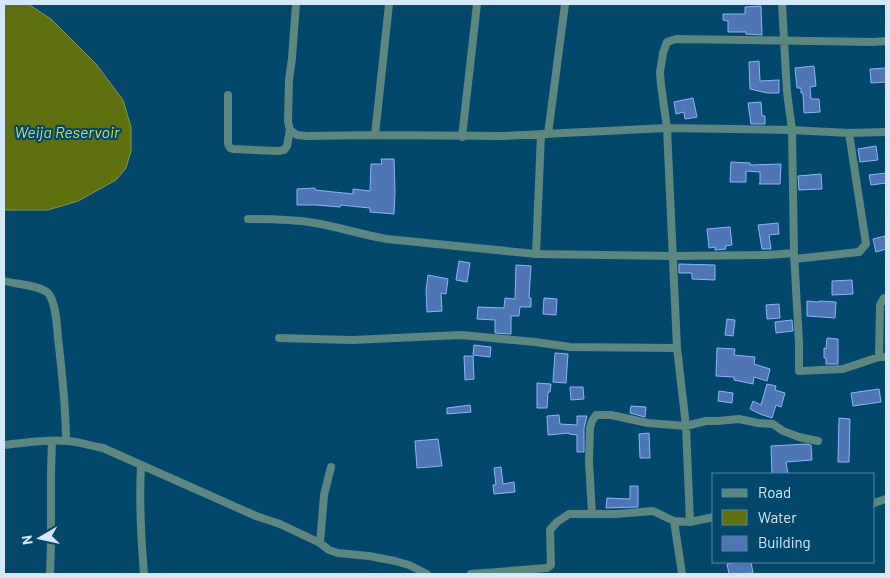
<svg xmlns="http://www.w3.org/2000/svg" width="890" height="578" font-family="Barlow,sans-serif">
<rect width="100%" height="100%" fill="#03476b"/>
<path fill="#5f710e" stroke="#829554" d="M4,4H28L51,19L96,64L123,100L131,127V151L126,168L116,180L78,201L48,210H4Z"/>
<path fill="#5075b4" stroke="#8cb4f8" d="M761,6L762,35L746,34V32H728V21L723,20V14H745V7Z
M759,61L760,81L779,80V93H767L750,89L749,62Z
M814,66L816,86L810,87L811,99H819L820,112L804,113L803,93H801V88H797L795,68Z
M886,68V82L871,83L870,69Z
M693,98L697,117L685,119L684,112L676,114L674,102Z
M761,102L762,116H765V124H751L748,103Z
M876,146L878,160L860,162L858,149Z
M381,159H394L395,192L394,214L370,212V208L341,205L340,207L316,205H297V189L315,188V190L353,194V189L370,191L371,164H382Z
M731,162L750,163V165L781,164L780,184H759L760,183V172L746,171V182H730Z
M886,173V183L871,185L869,175Z
M821,174L822,189L799,190L798,176Z
M778,223L779,234L769,235L771,249H762L758,225Z
M730,227L732,245L725,246L726,249L715,250V247L709,248L707,229Z
M885,236L886,249L876,252L873,239Z
M459,261L470,263L467,282L456,280Z
M679,264L715,265V280L692,279V273H679Z
M516,265L531,266L529,298H531V307H520L519,316H511V334L495,333V320L477,319L478,307L504,308L505,298L515,299Z
M428,275L448,279L446,294L441,293L442,311L427,312L426,290Z
M852,280L853,294L832,295V281Z
M544,298L557,299L556,315L543,314Z
M807,301L818,302L819,301L836,302L835,318L807,316Z
M779,304L780,318L767,319L766,305Z
M727,319L735,320L733,336L725,335Z
M792,320L793,331L776,333L775,322Z
M827,338L838,339V364H826V358H824V348L826,349Z
M474,345L491,347L490,357L473,355Z
M717,348L735,349L734,355L755,357L754,364L770,369L767,381L754,377L753,384L734,380V377L716,376Z
M555,353L568,354L566,383L553,382Z
M464,356H473L474,379L465,380Z
M537,383L551,384L550,392H548L547,408H537Z
M767,384L776,386L775,390L785,393L781,407L776,405L772,418L760,414L750,409L753,401L761,405Z
M570,387H583L584,399L571,400Z
M879,389L881,402L853,406L851,393Z
M719,391L733,393L732,403L718,401Z
M470,405L471,412L447,414V408Z
M631,406L646,407L645,417L630,413Z
M559,415L560,424L577,425V416H587L584,428V452H577V435L569,434V433L548,435L547,416Z
M839,418L850,419L849,462H838Z
M649,433L650,458H640L639,434Z
M438,439L442,466L417,468L415,441Z
M806,444L811,445L812,460L786,462L788,474H772L771,446Z
M501,467L503,484L514,482L515,492L494,494L493,485H496L494,468Z
M630,486H638V507L606,508L607,498L630,499Z
M739,562H751L753,573L729,574L727,564Z"/>
<g fill="none" stroke-linecap="round" stroke-linejoin="round">
<path stroke="#5c867e" stroke-width="8" d="M782,4L787,92L792,130L794,253L799,343V371L843,369L879,357H886
M228,95V144L230,148L233,149L278,151L284,150L287,146L290,130L288,122L289,80L292,58L296,4
M290,130L297,135L307,136L375,135L504,136L667,128L792,130L849,133L886,132
M548,134L565,4
M375,135L389,4
M462,137L477,4
M248,219C270,219 293,219 315,223C339,227 363,235 387,239L536,254L674,256L768,255L794,253
M536,254L541,134
M795,259L859,252L866,244L849,133
M4,281C15,284 40,285 48,293C56,302 57,326 58,338C62,372 66,406 66,441
M279,338L352,340L461,335L535,342L570,347L677,348
M879,357L880,305L884,298H886
M4,445C25,443 46,439 68,441C80,442 91,446 103,448L256,516L280,524L320,543L329,550L338,553L369,556L395,561L409,565L427,574
M141,466C139,502 141,538 144,574
M874,503L886,499
M592,514L589,462L590,428L592,421L596,415H611L648,423L686,426L706,421H718L739,419L758,423L773,424L783,431L799,437L818,441
M674,521L682,574
M690,522L686,426L677,348L667,128L661,85L660,72L663,53L667,42L676,39L874,42L886,41
M320,543L324,495L331,467
M50,574L51,543V471L52,441
M471,574L547,568L551,565L550,530L557,522L569,514H616L653,511L674,521L690,522L714,517"/>
</g>
<g text-anchor="middle" stroke-width="4.5" stroke-linejoin="round" paint-order="stroke">
<g font-size="16" font-style="italic" fill="#c3df69" stroke="#03476b">
<text x="67" y="138">Weija Reservoir</text>
</g>
</g>
<rect width="890" height="578" fill="none" stroke="#d3e9f9" stroke-width="10"/>
<rect x="712" y="473" width="162" height="90" fill="#03476b" stroke="#5688a4"/>
<rect x="722" y="489" width="25" height="8" fill="#5c867e" stroke="#5688a4"/>
<text x="758" y="498" font-size="15" fill="#d3e9f9">Road</text>
<rect x="722" y="510" width="25" height="15" fill="#5f710e" stroke="#5688a4"/>
<text x="758" y="523" font-size="15" fill="#d3e9f9">Water</text>
<rect x="722" y="536" width="25" height="15" fill="#5075b4" stroke="#5688a4"/>
<text x="758" y="548" font-size="15" fill="#d3e9f9">Building</text>
<g transform="translate(40 538) rotate(261)" stroke="#03476b" stroke-width="4" paint-order="stroke">
<path d="M0-4L9 19L0 12L-9 19Z" fill="#d3e9f9"/>
<text y="-8" font-size="14" font-weight="bold" text-anchor="middle" fill="#d3e9f9">N</text>
</g>
</svg>
